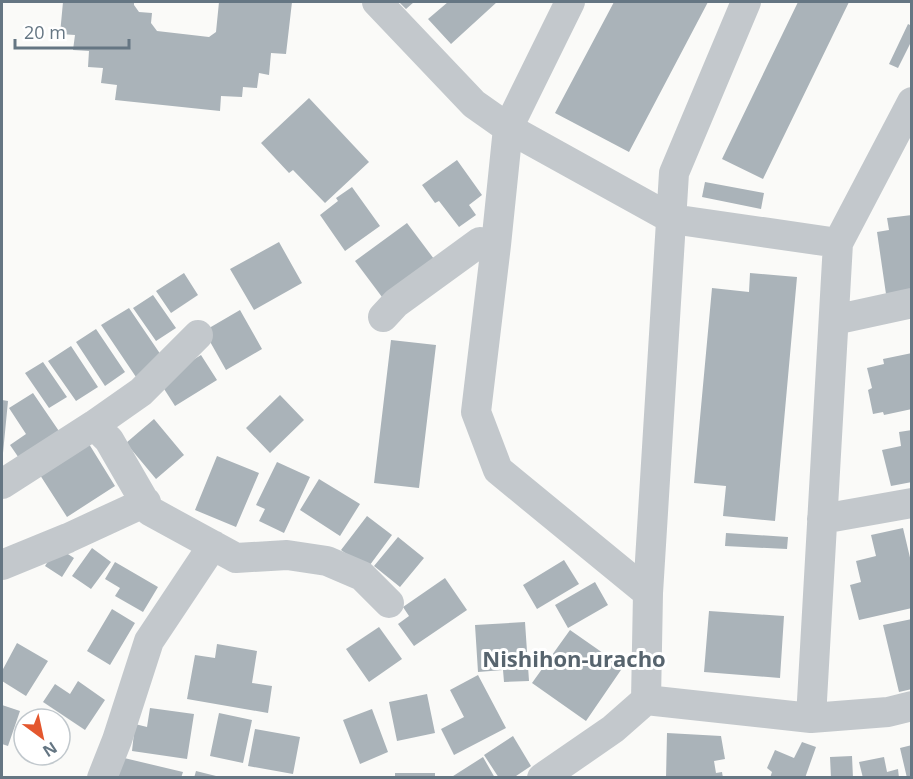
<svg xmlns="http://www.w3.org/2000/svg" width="913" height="779" font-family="'Open Sans',sans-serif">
<rect width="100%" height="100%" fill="#fafaf8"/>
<path fill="#aab3b9" d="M63,2H134V5L139,12L152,13L151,23L157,31L209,37L216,32L219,2H292L286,54L271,53L269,75L259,73L257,88L243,87L242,97L221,96L220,111L115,100L117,85L101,83L103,68L88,67L89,51L73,50L75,35L60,34Z
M399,2H414L406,9Z
M448,2H497L451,44L428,19Z
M614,2H708L629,152L555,113Z
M798,2H849L763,179L722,159Z
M908,24L912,26V40L898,68L889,64Z
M309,98L369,162L325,203L293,170L289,173L261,143Z
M457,160L482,195L469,205L476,215L459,227L439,201L435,203L422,185Z
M705,182L764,193L761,209L702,197Z
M352,187L380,226L345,251L320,215L338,201L336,198Z
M912,215V290L886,294L877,232L889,230L887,218Z
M407,223L434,259L382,297L355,261Z
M279,242L302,283L254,310L230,269Z
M184,273L198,295L171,313L156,291Z
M750,273L797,277L775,521L723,516L726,486L694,483L712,288L749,292Z
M153,295L176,328L156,341L133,308Z
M129,308L163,358L136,377L101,325Z
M240,310L262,349L226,370L204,331Z
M96,329L125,372L105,386L76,342Z
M391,340L436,345L419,488L374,483Z
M71,346L98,387L76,401L48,361Z
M912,353V409L884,415L883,412L873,414L868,390L872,388L867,368L884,364L883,359Z
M201,355L217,380L175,406L159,381Z
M43,362L67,397L49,408L25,373Z
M33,393L63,437L23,464L10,445L26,434L9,408Z
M280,395L304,420L270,453L246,428Z
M2,400L8,401L3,453H2Z
M154,419L184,455L156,479L126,443Z
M912,430V482L891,486L882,450L901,446L899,432Z
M89,444L115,486L67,517L40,475Z
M217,456L259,473L236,527L195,510Z
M277,462L310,477L284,533L259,521L265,509L256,505Z
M319,479L360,504L340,536L300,510Z
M367,516L392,535L367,569L341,550Z
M903,528L912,566V608L859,620L850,585L861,582L856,561L876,556L871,535Z
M726,533L788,537L787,549L725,546Z
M398,537L424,558L400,587L374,566Z
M57,547L74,558L62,577L45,566Z
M92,548L111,562L91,589L72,576Z
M564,560L579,584L537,609L523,585Z
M115,562L158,587L143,612L115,596L120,588L105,579Z
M445,578L467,610L414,646L398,624L409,616L403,607Z
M595,582L608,605L568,628L555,605Z
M112,609L135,623L110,665L87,651Z
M709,611L784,616L780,678L704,672Z
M912,619V689L899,692L883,625Z
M525,622L529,681L504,682L503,670L478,672L475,625Z
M379,627L402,659L369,682L346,649Z
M570,630L623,667L586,721L532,683Z
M17,643L48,661L26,696L2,681V671Z
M217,644L257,651L252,683L272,686L268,713L187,699L195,655L215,658Z
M478,675L506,728L454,755L441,729L464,717L450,690Z
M78,681L105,700L85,730L43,702L55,684L70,694Z
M427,694L435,733L397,741L389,702Z
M2,705L20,711L8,746L2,744Z
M150,708L194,714L187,759L132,751L135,724L147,727Z
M372,709L388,752L360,764L343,720Z
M219,713L252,720L243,763L210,756Z
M255,729L300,737L293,774L248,766Z
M667,733L721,736L725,759L714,761L716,773L722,772L723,778H666Z
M513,736L531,766L513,778H499L484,755Z
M802,742L816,747L805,778H770L772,772L767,768L775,750L794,758Z
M912,745V778H907L900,748Z
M852,756L853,778H831L830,757Z
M120,757L183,772L181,778H114Z
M483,757L495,778H450Z
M884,757L887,772L898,769L899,778H863L859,762Z
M196,771L220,777V778H194Z
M395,773H435V778H395Z"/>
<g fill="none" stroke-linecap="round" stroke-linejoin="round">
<path stroke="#c3c8cc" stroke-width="30" d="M377,2L474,104L508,128L672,219L838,243
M383,317L396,303L480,242L496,245
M834,320L912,303
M94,425L109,440L150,511L236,558L287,555L327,561L362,576L389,603
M2,484L94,425L141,392L198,335
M822,519L912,503
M2,565L68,538L146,502
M648,593L674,173L746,2
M646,700L811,718L888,712L912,706
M811,718L838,243L912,102
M102,778L117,740L149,641L213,545
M542,778L613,729L646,700L648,593L498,470L476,412L496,245L508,128L570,2"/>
</g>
<g text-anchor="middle" stroke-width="6" stroke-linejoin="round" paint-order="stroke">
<g font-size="22" font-weight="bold" fill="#57646e" stroke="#fff">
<text x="574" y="667">Nishihon-uracho</text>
</g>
</g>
<rect width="913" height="779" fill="none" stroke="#657683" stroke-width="6"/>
<g transform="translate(42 737) rotate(147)"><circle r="28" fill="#ffffff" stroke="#c1c8cd" stroke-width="1.5"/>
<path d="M0-4.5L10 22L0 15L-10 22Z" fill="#e4572e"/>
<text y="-9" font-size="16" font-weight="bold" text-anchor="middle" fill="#657683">N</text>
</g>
<path d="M15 39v9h114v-9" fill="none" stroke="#657683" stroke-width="3"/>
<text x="24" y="39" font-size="18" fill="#657683" stroke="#ffffff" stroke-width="4.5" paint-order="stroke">20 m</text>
</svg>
